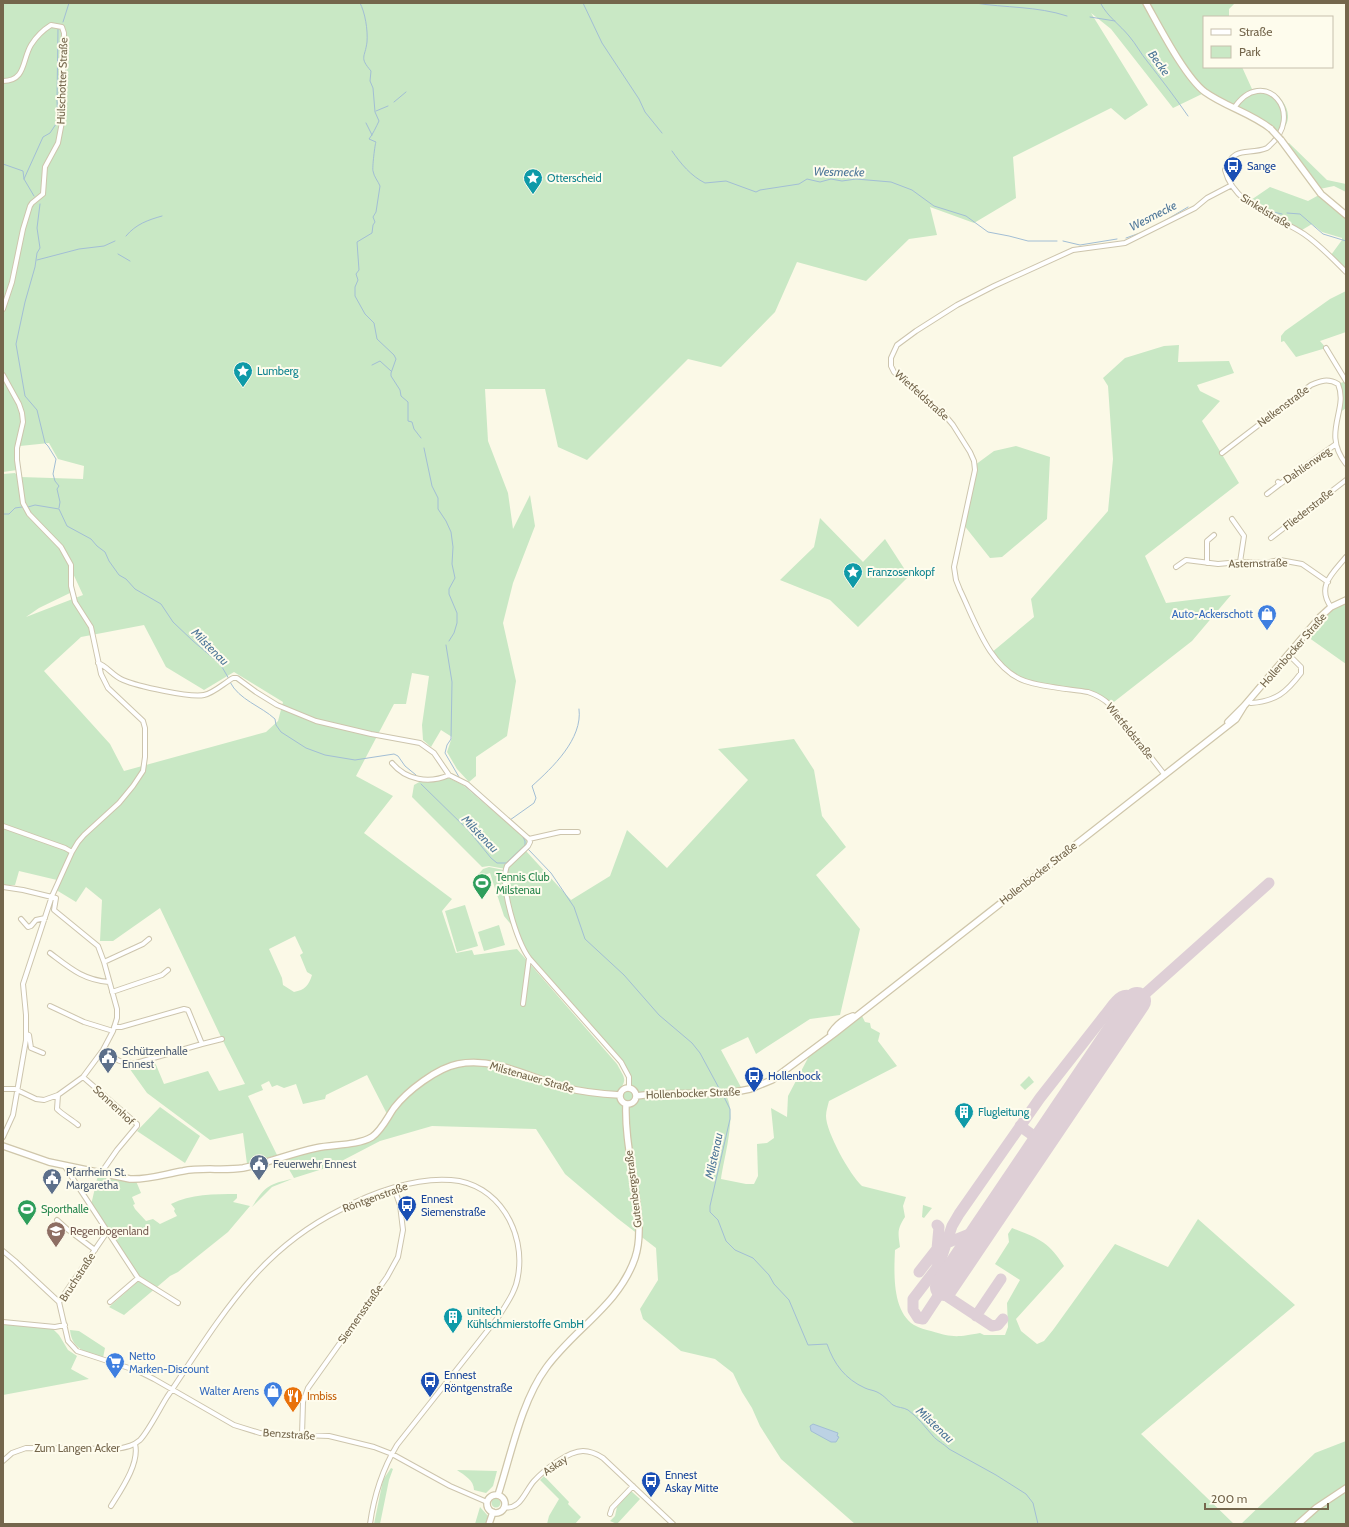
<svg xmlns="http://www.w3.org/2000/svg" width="1349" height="1527" font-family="Cabin,sans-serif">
<rect width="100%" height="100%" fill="#fbf9e7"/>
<path fill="#c9e8c5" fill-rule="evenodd" d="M3,3H1235L1229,9V17H1204V67H1242L1252,89C1255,89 1259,88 1262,88C1277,90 1294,109 1286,125C1284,128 1280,131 1277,134L1252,118L1204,93L1173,108L1111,29L1091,13L1148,105L1125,120L1111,108L1013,157L1016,198L974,223L930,207L937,235L909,239L866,281L797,262L775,312L721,367L688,359L587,460L558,447L545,389H485L488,441L508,493L513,529L530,495L535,526L513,583L503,623L516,681L507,736L476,757V776L469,782L457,769L447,752L452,737L441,730L431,747L423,740L422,725L429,676L412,673L406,704H394L356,776L393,796L364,833L452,899L442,911L456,953L472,950L474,955L517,949L617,1064C624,1078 628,1078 619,1091L627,1088L629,1077L626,1069L529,958L509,909L506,869L489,866L482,867L412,797L414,785L421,781L449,778L463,785L532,844L526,851L571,900L610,876L627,830L667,868L748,780L718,749L794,739L814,770L822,816L846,847L816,875L860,929L840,1015L810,1019L756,1054L748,1037L721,1050L743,1091L725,1094C738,1111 724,1157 721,1179L746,1184H754L758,1176L757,1144L767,1143L774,1138L771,1108L787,1117L788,1096L808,1058L806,1054L860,1012L865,1022L870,1023L871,1028L880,1033L878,1041L897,1066L829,1101C828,1105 826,1111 826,1116C826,1132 850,1175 862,1186L906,1197L903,1206L905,1217C897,1229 898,1233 900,1247L895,1250C894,1273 892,1311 914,1325C919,1328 926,1330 931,1331C953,1338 958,1337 980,1333L984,1335H1005L1008,1327L1007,1303L1020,1280L995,1264L1009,1242L1008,1234L1012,1228C1038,1238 1049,1242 1064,1266L1016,1319L1021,1331L1037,1344L1044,1341L1053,1330L1115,1244L1168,1267L1198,1219L1295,1305L1141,1434L1234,1524H855L781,1459L760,1426L752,1408L742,1392L733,1373L715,1359L681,1351L643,1319L640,1309L658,1280L656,1248L617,1218L565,1174L536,1129L432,1126L380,1141L332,1166L294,1178L283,1159L307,1153L375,1137L381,1133V1129L388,1116L367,1075L326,1095L325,1099L303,1104L296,1084L284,1088L277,1085L272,1087L269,1081L261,1085L263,1090L248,1096L277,1155L247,1164L243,1133L210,1140L147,1093L127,1065H136L154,1060L164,1084L208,1071L219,1091L245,1084L222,1039L160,908L113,941H100L102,900L86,887L76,902L53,888L57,880L19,871L15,885H3V474L15,473L19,478L21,500H25L20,477L83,479L84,466L58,459L49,443L20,446L17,470L3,472ZM70,567L83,595L26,617L39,608L72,592ZM144,625L166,667L204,690L234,672L283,702L278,721L266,732L124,771L110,744L44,671L81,637ZM295,936L303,953L300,955L307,972L312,975C309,985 305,990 294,992L283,985L282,978L269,949Z
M1283,143H1289L1327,180L1346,184V192L1334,186L1315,190Z
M1270,187L1308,201L1319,195L1346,218V270L1331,255L1342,240V238L1322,232L1312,224L1302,230L1251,200Z
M1346,291V332L1320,341L1326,348L1296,357L1284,341L1281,342V336L1285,331L1330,299Z
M1179,345L1178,362L1229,361L1234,373L1197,385L1200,391L1220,401L1202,421L1239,483L1145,556L1166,603L1231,595L1192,641L1110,705L1099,696L1017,678L991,653L1034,617L1031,599L1108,511L1113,459L1108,386L1103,378L1125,358L1164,346Z
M1346,381V408L1339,413L1341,405L1338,384Z
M1016,446L1050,457L1047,519L1002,557L990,558L963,524L975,465L994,451Z
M820,518L863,562L885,539L909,576L858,627L830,600L780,580L814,547Z
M1346,600V664L1305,635L1320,617Z
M489,867L504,870C503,891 507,909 514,928L504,916L490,873L475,878L483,869Z
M465,905L478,946L457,952L445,911Z
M499,925L505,945L484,951L478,932Z
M1029,1076L1034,1082L1025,1090L1020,1085Z
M160,1107L200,1136L185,1163L137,1131Z
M98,1175L136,1181L141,1193L132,1197L135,1204L133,1205L135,1209L146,1221L153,1219L160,1224L177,1216L174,1211L175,1209L171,1204C190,1194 215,1194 237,1194V1198L233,1202L250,1206L228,1232L178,1272L170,1276L124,1315L109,1307L142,1278L138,1275L91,1205Z
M292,1179L272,1187L252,1207C265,1186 269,1184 292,1179Z
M923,1205L932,1208L924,1218L922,1217Z
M3,1324L52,1328L59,1335L68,1350L77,1356L71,1369L89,1379L3,1395Z
M70,1330L79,1331L105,1348L103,1358C86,1352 72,1350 70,1330Z
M1346,1441V1524H1241L1315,1453Z
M391,1468L393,1469L389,1480L380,1524H374L383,1480Z
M457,1470L497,1471L493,1486L486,1493L474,1490C474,1480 464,1475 457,1470Z
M544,1476L569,1502L568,1504L581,1517L575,1524H547L549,1516L559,1499L540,1480Z
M631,1491L640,1499L617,1524L610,1521L615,1516L617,1507Z
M491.5 1503a4.5 4.5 0 1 1 9 0a4.5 4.5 0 1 1-9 0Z
M480,1507L488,1516L485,1524H475Z"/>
<path fill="#bcd2e4" stroke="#a2bed5" d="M813,1424L838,1433L837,1436L839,1437L836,1442H831L811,1431L810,1426Z"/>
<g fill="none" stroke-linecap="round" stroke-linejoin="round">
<path stroke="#a2bed5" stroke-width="1" d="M360,3C365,12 368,30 367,42C365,58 359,57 371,71L370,81L373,88L375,112L379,121C376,127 373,134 369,139L376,142C375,143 372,169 373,171C374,177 378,181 380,186L376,212L373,217L375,222L373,225L372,233L357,242L359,270L356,274L358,280L355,287V296L365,314L374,323L377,339L394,355L396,359L391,373V376L400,390L401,396L408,402V421L412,422L414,429L421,438
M583,3L602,43L639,99L645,112L662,133
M975,3C1005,8 1037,6 1067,16
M1101,4C1108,17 1120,25 1129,36C1136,44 1141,54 1147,61C1161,79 1175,97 1188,116
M1090,17L1115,21
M63,22L69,3
M394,102L406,92
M376,111L388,106
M366,123L372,135
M672,151C681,164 691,176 705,183L726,181L756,192L760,190L799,184L807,179L820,182L831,179L842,181L856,179L891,182L912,190L934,206L966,216L988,232L1009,236L1028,241H1057
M3,164L23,171L24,179L34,196
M24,179L43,137L50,133L58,121L57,101L58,28
M1236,188L1247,199
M40,204L37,228L40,248L37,253L35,267L25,302L16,344L25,396L37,410L45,443L48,446L56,459L53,474L55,481L59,486L57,489L60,502L59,508
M1264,210L1282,214
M1287,213L1300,214L1323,234L1346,241
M1161,223L1188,207
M126,236C136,224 148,220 162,216
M1126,238L1140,233
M1063,241L1080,245L1117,239
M118,254L130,261
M37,260L79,249L104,246L115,241
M372,365L380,361L391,371
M424,448L432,486L438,498V509L446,521L451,532L453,547L452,564L455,578L449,589V594L457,613V623L454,633L449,641
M28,507L35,505L59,509L67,526L91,539L97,546L105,552L109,561L119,575L126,579L135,589L161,604L173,622L193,641L213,658L222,667L229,679
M3,514H9L15,508L22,507
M446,645L452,682L451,739L447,745L445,753L459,777
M230,682C239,700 261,706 275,719L276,725L281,732L306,748L325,755L355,760L394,754L398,756L405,766L416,775
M421,784L469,831L491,858L497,863H506L525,845L526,847
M464,785L500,816
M510,820L534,803L536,798L532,786C552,768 583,739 579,709
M522,835L525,841V845
M528,849L551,873L574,907L585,939L624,975L659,1015L692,1043L700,1053L720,1090
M723,1095L730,1109V1119L710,1206V1212L718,1220L726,1241L735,1250L753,1258L769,1275L774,1284L789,1300L808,1345L827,1344C834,1364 845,1379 865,1388C869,1390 873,1390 877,1392C885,1396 888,1401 893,1405C898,1408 903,1407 908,1410C918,1417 925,1427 933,1436C936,1440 944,1444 949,1449L996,1475L1026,1494L1033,1503L1038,1524"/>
<path stroke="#decfd6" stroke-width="11" d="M1105,1015C1114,1004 1123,986 1137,1001L1269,883
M1020,1126L1042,1142
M942,1245L984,1228
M941,1259C943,1267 949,1271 957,1268
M919,1272L937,1249L939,1227L937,1225
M944,1287L923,1319L918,1318L913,1310V1299L936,1269L941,1259L952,1226L959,1214L1040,1098L1105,1015H1116L1120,1021L1121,1025
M944,1287V1291L948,1297L992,1326L998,1325L1003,1319
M976,1316L1001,1279"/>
<path stroke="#decfd6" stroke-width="28" d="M944,1287L1137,1001"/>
<g stroke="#cdc5ad" stroke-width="6">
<path id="street" d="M3,81C26,81 22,60 31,45C36,37 43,30 51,25L62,27L64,33L62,122L58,143L45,167L43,194L32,203L30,206L23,229L12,282L3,309
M1234,108C1263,64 1309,114 1267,148C1248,156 1235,144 1225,170C1234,206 1277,216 1304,234C1320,245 1333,259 1346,272
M1326,348L1346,381
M3,375L19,404L22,413L23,422L17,448V460L23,503L29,514L61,547L71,565V586L75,602L91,627L101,674L108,688L143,721L145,728V757L143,771L133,786L119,803L84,835L78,842L72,852L52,896L23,984L26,1015V1040L13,1115L3,1137
M1222,453L1311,385C1320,381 1328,378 1338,384C1349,410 1321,432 1346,464
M1278,482L1280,484L1336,444
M1267,494L1280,484
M1232,519L1244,536L1240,562
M1271,538L1346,480
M1207,563V541L1214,535
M1176,567L1186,560L1218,564L1240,562L1264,563L1280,560L1302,564L1328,582
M1331,607C1316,586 1333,573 1346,557
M98,663C107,666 113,676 123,680C137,686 190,698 204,695C214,693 224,683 233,678H237L256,692L277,705L316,721L371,734L420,743L434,753L449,775
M1248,701L1251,703C1276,701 1286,693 1301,673V667L1288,654
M392,763C406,780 429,784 449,775L467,784L529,839L530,842L528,846L507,866C499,885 517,941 529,958L621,1062L629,1077V1088
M1164,774L1110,705C1104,699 1097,695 1088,692C1069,689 1042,687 1025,681C990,669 975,621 960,590L956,580L954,567L975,470L974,461L970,452L953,425L943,413L903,381L894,372L891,366V358L897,345L916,331L957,305L994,286L1073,250L1125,243L1195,208L1207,198L1230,186
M3,826L65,848L72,852
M529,839L560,832H578
M3,887L23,890L56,898L54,910L98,946L104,962L117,1009V1018L113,1031L103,1050L83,1077L58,1095L44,1100L36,1099L15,1089H3
M21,919L28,927L31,926L36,920L45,918
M50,953C70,968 83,980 109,982
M104,962L143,944L149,939
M112,992L162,975L168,970
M523,1004L529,958
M50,1006L84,1022L113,1031
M26,1034L29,1035L31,1048L43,1053
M202,1044L222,1039
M103,1050C115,1059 120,1064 136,1063L202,1044L188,1010L184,1009L121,1027H114
M83,1077L137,1124V1126L117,1150L101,1173
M58,1095L57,1109C63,1115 71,1119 78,1125
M64,1165L138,1278L178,1303
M57,1220L67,1229L95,1250
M107,1232L59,1302L68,1341L77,1351L138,1371L154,1379L234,1425L260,1433L274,1434L329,1436L374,1447L392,1454L450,1486L487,1502
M3,1251L15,1261L59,1302
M110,1302L138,1278
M3,1322L55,1327L65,1325
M302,1435L303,1402L308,1388L387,1277L398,1257L403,1230L400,1205L394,1188
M3,1461L12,1453L26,1448L117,1449C126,1447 133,1446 140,1440C148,1432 160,1408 167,1397C194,1357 221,1313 253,1277C277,1250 308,1226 340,1210C371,1193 415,1177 451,1180C498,1183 526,1232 518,1276C516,1291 507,1303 499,1316L397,1445C382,1470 374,1495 370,1524
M111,1506C121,1490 140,1463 135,1444
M504,1507C520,1511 525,1491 534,1481C544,1470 568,1451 583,1451C591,1451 597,1454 603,1458L673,1524
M610,1514L612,1508L633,1486"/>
</g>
<g stroke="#cfc6aa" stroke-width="8">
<path id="secondary" d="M1146,3C1159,26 1185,77 1205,92C1226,107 1251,113 1271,129
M1281,140L1321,194L1346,215
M1228,722L1244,706L1320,617L1331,607L1346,600
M831,1033C837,1024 843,1019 853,1016
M620 1096a8 8 0 1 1 16 0a8 8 0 1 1-16 0Z
M636,1096L653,1094L730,1093L750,1089L772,1080L835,1033L1236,719L1244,706
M3,1146L49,1162L130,1179C148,1180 165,1174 183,1171C203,1167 223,1171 243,1168C268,1163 292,1153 316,1148C334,1144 356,1146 372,1137C382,1130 387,1118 394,1108C407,1091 437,1068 458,1064C495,1057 529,1077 563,1087C582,1092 600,1094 620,1095
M498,1495C511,1455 521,1402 546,1368C574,1329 619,1305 635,1258C643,1234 637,1206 634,1182C630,1156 625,1130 626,1104
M487 1504a9 9 0 1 1 18 0a9 9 0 1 1-18 0Z
M489,1524L493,1512
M1298,1524L1316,1508L1346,1488"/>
</g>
<use href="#street" stroke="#fff" stroke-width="4"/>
<use href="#secondary" stroke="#fff" stroke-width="5.5"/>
<g stroke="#cfc6aa" stroke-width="8" stroke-linecap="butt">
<path id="secondary-bridge" d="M1271,129L1281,140"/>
</g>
<use href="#secondary-bridge" stroke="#fff" stroke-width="5.5"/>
</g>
<defs>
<g id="bus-pin" transform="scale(1)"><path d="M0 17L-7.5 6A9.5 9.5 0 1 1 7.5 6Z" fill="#1a4fb4" stroke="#fefced"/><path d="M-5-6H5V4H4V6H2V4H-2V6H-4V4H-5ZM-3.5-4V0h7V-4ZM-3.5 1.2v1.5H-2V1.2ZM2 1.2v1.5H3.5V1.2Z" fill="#fff"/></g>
<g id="sight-pin" transform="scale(1)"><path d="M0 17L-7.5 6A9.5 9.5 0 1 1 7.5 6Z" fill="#0f9aa8" stroke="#fefced"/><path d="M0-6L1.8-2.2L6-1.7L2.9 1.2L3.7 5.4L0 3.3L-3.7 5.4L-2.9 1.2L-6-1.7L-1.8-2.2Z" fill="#fff"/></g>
<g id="shop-pin" transform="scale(1)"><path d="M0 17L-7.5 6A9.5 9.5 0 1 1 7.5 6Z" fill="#3f7fe0" stroke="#fefced"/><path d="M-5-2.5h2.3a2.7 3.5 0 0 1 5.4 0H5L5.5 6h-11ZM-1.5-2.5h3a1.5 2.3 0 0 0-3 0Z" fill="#fff"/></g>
<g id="stadium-pin" transform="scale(1)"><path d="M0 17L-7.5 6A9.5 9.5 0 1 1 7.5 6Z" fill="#2e9e5b" stroke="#fefced"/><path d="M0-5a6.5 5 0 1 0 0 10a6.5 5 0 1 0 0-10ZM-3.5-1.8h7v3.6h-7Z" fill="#fff"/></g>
<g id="civic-pin" transform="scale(1)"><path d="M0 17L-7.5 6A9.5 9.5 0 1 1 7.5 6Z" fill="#5c6f8a" stroke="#fefced"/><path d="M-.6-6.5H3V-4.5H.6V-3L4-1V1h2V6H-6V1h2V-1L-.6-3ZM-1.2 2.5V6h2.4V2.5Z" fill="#fff"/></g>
<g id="building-pin" transform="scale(1)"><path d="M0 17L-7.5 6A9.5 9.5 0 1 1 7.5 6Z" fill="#0f9aa8" stroke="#fefced"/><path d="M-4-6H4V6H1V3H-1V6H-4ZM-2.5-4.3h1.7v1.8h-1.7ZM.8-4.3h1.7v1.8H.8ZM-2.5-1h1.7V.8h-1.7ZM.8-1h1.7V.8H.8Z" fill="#fff"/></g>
<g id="school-pin" transform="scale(1)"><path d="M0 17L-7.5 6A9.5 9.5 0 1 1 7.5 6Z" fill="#8d6e63" stroke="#fefced"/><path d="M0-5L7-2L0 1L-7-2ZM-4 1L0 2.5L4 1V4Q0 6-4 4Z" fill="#fff"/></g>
<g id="supermarket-pin" transform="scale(1)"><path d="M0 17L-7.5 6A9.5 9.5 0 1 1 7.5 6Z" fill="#3f7fe0" stroke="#fefced"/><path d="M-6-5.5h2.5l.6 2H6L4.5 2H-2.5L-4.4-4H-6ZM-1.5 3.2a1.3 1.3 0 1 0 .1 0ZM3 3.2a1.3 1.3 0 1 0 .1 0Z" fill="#fff"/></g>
<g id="restaurant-pin" transform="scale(1)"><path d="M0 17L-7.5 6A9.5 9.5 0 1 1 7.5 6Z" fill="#e8710a" stroke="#fefced"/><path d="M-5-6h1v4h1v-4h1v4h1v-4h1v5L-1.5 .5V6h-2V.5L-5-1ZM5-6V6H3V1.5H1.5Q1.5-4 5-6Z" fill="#fff"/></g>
</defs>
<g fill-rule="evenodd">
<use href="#bus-pin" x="1233" y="166"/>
<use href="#sight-pin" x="533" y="178"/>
<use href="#sight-pin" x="243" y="371"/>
<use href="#sight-pin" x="853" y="572"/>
<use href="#shop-pin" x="1267" y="614"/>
<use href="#stadium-pin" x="482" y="883"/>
<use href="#civic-pin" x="108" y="1057"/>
<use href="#bus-pin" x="754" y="1076"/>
<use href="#building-pin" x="964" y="1112"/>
<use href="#civic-pin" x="259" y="1164"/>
<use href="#civic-pin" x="52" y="1178"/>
<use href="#bus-pin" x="407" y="1205"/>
<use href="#stadium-pin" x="27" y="1209"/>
<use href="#school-pin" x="56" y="1231"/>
<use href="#building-pin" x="453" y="1317"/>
<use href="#supermarket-pin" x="115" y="1362"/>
<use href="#bus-pin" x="430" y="1381"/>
<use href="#shop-pin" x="273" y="1391"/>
<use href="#restaurant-pin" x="293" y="1396"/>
<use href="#bus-pin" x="651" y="1481"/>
</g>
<g text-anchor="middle" stroke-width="4" stroke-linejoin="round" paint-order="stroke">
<g font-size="11" fill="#74664c" stroke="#fefced">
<text transform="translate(62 81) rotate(-88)" y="4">Hülschotter Straße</text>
<text transform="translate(1266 211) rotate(31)" y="4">Sinkelstraße</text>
<text transform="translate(922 395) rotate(42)" y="4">Wietfeldstraße</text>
<text transform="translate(1283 406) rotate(-37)" y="4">Nelkenstraße</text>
<text transform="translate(1307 465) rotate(-35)" y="4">Dahlienweg</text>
<text transform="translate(1308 509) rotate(-38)" y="4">Fliederstraße</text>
<text transform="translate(1258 563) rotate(-1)" y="4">Asternstraße</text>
<text transform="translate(1293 650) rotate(-49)" y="4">Hollenbocker Straße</text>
<text transform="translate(1130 731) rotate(51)" y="4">Wietfeldstraße</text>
<text transform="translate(1038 873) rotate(-38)" y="4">Hollenbocker Straße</text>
<text transform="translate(532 1077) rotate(16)" y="4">Milstenauer Straße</text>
<text transform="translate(693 1093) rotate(-2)" y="4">Hollenbocker Straße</text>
<text transform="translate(114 1105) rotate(43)" y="4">Sonnenhof</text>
<text transform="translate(633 1189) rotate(-97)" y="4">Gutenbergstraße</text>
<text transform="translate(375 1197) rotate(-20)" y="4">Röntgenstraße</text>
<text transform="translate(77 1277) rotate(-57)" y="4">Bruchstraße</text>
<text transform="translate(360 1314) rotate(-55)" y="4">Siemensstraße</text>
<text transform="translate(289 1434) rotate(4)" y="4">Benzstraße</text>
<text x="77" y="1452">Zum Langen Acker</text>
<text transform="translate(555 1465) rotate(-35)" y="4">Askay</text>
</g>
<g font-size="11" fill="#164399" stroke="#fefced" text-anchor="start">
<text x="1247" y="170">Sange</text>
<text x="768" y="1080">Hollenbock</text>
<text x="421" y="1203">Ennest<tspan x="421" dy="13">Siemenstraße</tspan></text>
<text x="444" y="1379">Ennest<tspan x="444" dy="13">Röntgenstraße</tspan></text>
<text x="665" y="1479">Ennest<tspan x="665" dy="13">Askay Mitte</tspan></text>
</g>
<g font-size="11" fill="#0d838f" stroke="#fefced" text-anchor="start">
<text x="547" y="182">Otterscheid</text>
<text x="257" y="375">Lumberg</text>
<text x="867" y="576">Franzosenkopf</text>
<text x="978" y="1116">Flugleitung</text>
<text x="467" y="1315">unitech<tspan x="467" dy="13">Kühlschmierstoffe GmbH</tspan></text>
</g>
<g font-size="11" fill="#366cbe" stroke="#fefced" text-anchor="end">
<text x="1253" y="618">Auto-Ackerschott</text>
<text x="129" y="1360" text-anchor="start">Netto<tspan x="129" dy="13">Marken-Discount</tspan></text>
<text x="259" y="1395">Walter Arens</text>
</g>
<g font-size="11" fill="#27864d" stroke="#fefced" text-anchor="start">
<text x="496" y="881">Tennis Club<tspan x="496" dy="13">Milstenau</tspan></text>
<text x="41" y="1213">Sporthalle</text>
</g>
<g font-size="11" fill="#4e5e75" stroke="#fefced" text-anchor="start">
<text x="122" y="1055">Schützenhalle<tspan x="122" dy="13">Ennest</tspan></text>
<text x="273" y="1168">Feuerwehr Ennest</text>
<text x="66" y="1176">Pfarrheim St.<tspan x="66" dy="13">Margaretha</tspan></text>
</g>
<g font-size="11" fill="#785e54" stroke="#fefced" text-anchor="start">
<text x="70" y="1235">Regenbogenland</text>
</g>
<g font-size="11" fill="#c56008" stroke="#fefced" text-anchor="start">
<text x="307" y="1400">Imbiss</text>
</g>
<g font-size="12" font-style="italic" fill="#50789a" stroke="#fefced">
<text transform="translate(1159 63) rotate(54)" y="4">Becke</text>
<text transform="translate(839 172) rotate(1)" y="4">Wesmecke</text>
<text transform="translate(1153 216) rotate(-27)" y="4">Wesmecke</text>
<text transform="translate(210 647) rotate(45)" y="4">Milstenau</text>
<text transform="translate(480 834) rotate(46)" y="4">Milstenau</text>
<text transform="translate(714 1156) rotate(-78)" y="4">Milstenau</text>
<text transform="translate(935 1425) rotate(43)" y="4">Milstenau</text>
</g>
</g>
<rect width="1349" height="1527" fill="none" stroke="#74664c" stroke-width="8"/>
<rect x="1203" y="16" width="130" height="52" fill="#fefced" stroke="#c7c0ad"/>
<rect x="1211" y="29" width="20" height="6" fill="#ffffff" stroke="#c7c0ad"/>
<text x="1239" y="36" font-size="12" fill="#74664c">Straße</text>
<rect x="1211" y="46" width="20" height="12" fill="#c9e8c5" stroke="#c7c0ad"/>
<text x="1239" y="56" font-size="12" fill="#74664c">Park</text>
<path d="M1205 1503v6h123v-6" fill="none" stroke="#74664c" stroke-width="2"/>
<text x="1211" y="1503" font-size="12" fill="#74664c" stroke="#fefced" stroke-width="3" paint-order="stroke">200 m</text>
</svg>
